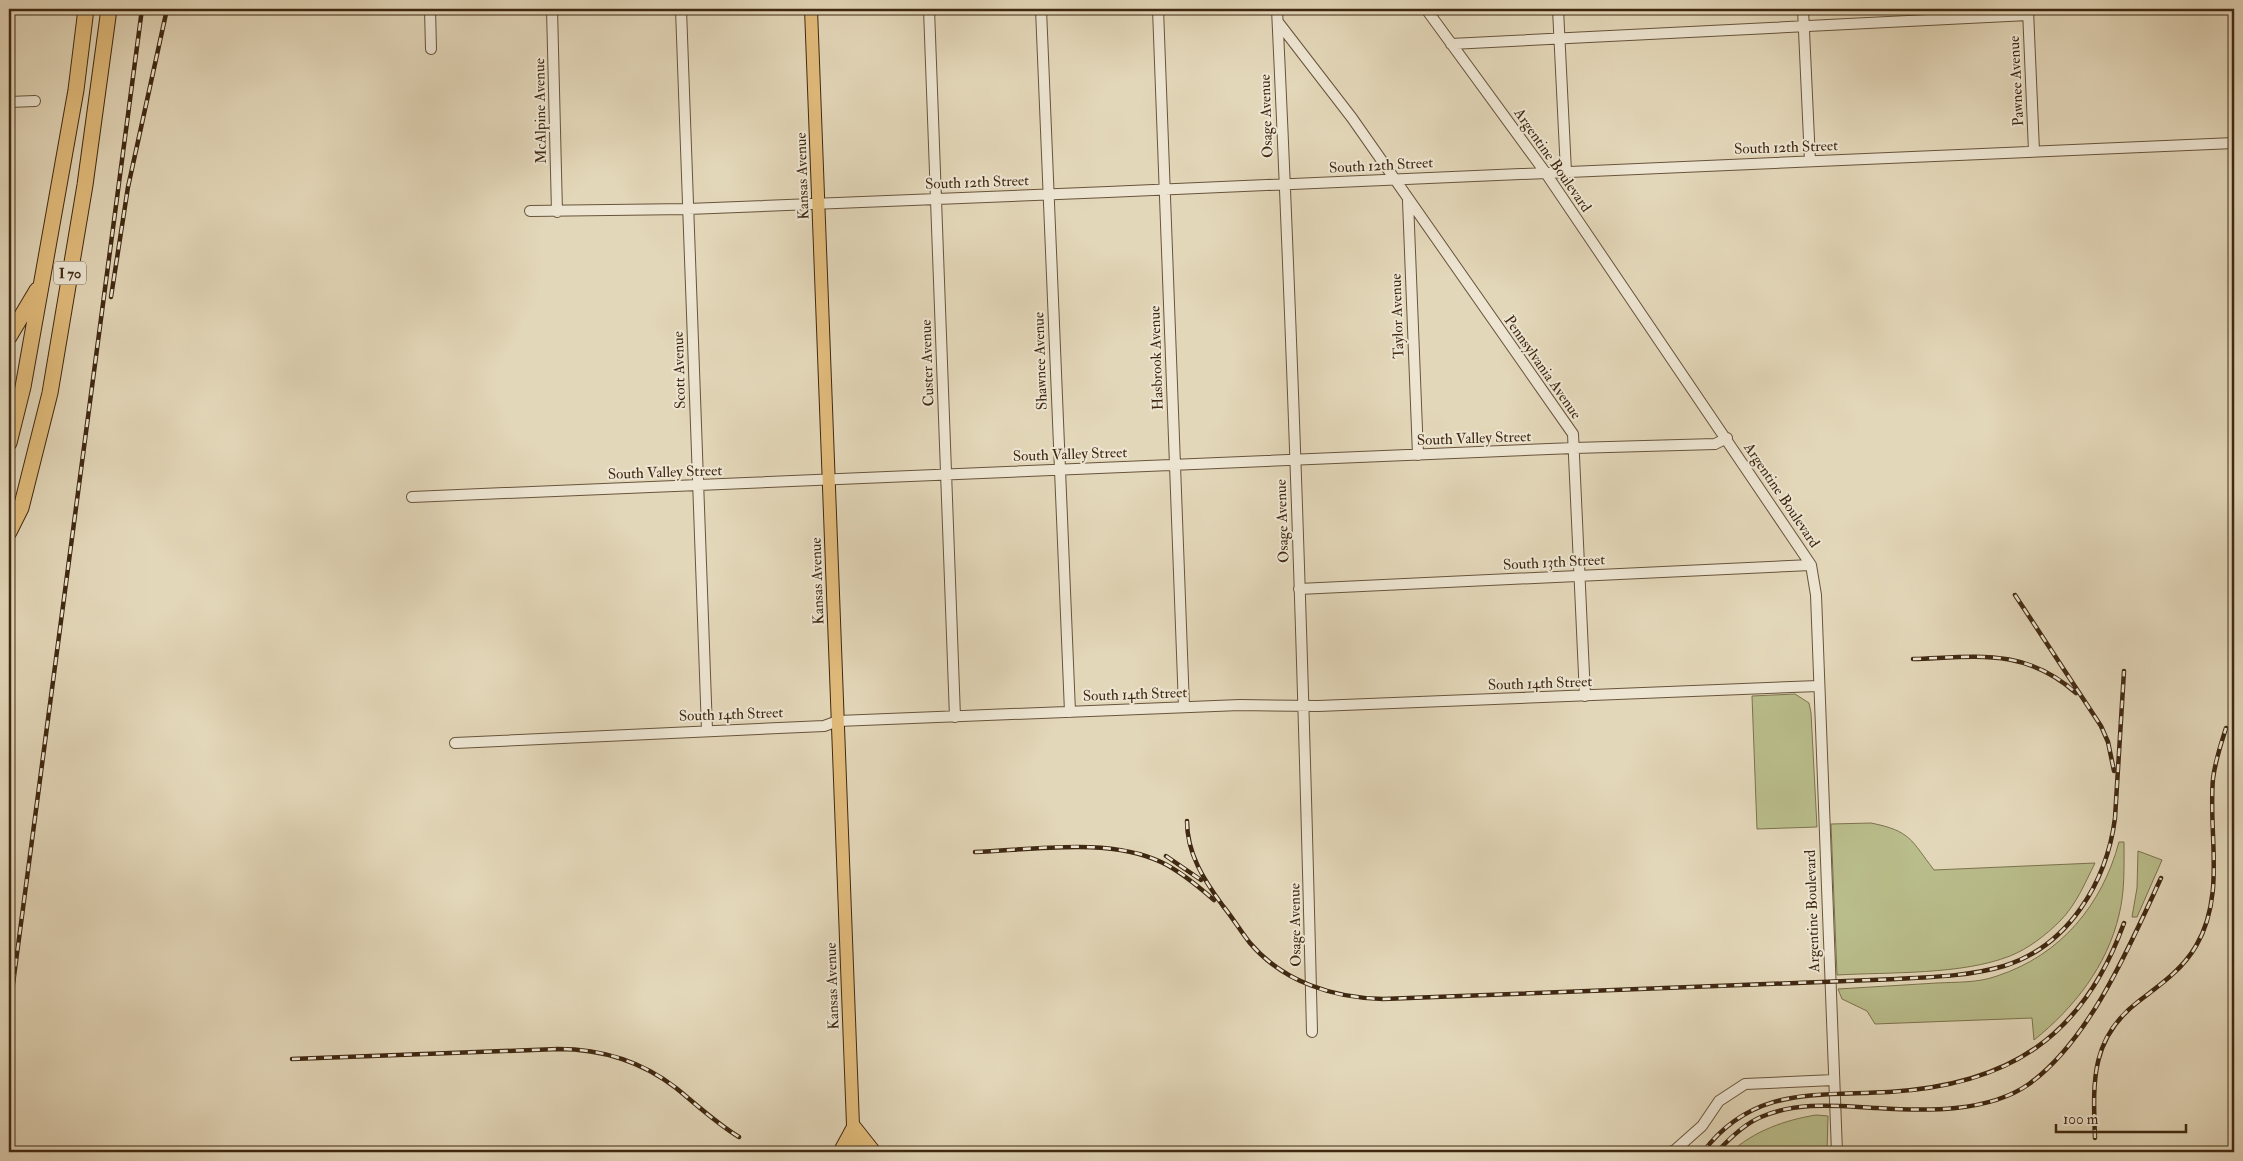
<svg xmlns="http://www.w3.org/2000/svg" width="2243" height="1161" font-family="'IM FELL Double Pica',serif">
<rect width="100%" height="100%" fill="#e3d7b9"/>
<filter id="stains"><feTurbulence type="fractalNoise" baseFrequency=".004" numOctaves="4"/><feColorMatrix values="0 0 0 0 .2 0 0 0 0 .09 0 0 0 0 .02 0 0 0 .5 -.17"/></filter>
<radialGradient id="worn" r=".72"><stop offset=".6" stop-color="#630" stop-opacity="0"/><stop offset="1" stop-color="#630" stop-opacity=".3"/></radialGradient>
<path fill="#b9bd8b" stroke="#7c724e" d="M1795,694L1809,703L1811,713L1817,827L1757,829L1752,696Z
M1871,823C1911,831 1911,840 1934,870L2095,863C2085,883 2076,905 2060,921C2046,935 2028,949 2010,956C1962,975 1890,972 1837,975L1831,824Z
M2119,842H2124C2124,866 2125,891 2119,915C2107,966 2074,1008 2034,1040L2032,1018L1875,1024L1867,1011L1842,999L1838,989C1871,987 1904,985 1937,983C1956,982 1978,983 1997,976C2061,955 2102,905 2119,842Z
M2138,851L2162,860L2137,917H2132L2137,888Z
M1816,1115L1828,1116L1827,1152H1731C1754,1131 1785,1120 1816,1115Z"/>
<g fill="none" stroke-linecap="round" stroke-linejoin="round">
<g stroke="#68543b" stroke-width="12">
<path id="minor" d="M430,9L431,49
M552,9L557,212
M681,9L707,730
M929,9L955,717
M1041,9L1070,712
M1158,9L1184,707
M1277,9C1293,350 1304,691 1312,1032
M1426,9L1545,172L1811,565L1816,595L1837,1152
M1558,9L1566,172
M1803,9L1810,161
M2028,10L2034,151
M1278,22L1352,118L1573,434L1585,696
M1451,44L2028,15
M9,102L35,101
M1408,201L1418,455
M530,211L688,209L1108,192L2234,143
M412,497L1574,448L1715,444L1727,438
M1299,589L1811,565
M455,743L824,726L838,721L1240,705L1318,706L1818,686
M1670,1152L1675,1150L1702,1126L1719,1101L1745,1084L1834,1080"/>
</g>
<g stroke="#3f2811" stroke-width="14">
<path id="major" d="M811,9L854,1152"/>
</g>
<g stroke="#3f2811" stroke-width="17">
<path id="highway" d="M9,337L37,290
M9,443L23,387L76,90L86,9
M9,532L21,508L50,393L85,185L109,9
M841,1152L854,1128L873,1152"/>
</g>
<use href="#minor" stroke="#ede5d2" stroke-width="10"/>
<use href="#major" stroke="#e2bc7c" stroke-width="12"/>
<use href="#highway" stroke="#e2bc7c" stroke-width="15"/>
<g stroke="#3f2811" stroke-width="4.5">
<path id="rail" d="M111,297L128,187L167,9
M2015,595L2101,726L2108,742L2114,771
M1913,659C1976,657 2024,647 2076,693
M1187,821C1187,854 1204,880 1223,906C1233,918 1241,932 1250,943C1283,982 1334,998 1383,999L1897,979C1932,977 1970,976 2004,966C2069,946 2107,881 2115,818L2124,671
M975,852C1032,850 1109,837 1161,862C1180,871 1198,886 1214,900
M1166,856L1201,880
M9,1014L142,9
M292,1059L558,1049C601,1049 641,1061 676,1088C697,1105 716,1123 739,1137
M2095,1138C2093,1082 2090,1038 2139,1001C2160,985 2182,970 2196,946C2226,895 2208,834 2213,779C2215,761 2221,744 2226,728
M1703,1152C1753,1086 1816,1096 1889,1092C2009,1085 2083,1037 2124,923
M1717,1152C1729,1139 1744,1124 1761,1117C1798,1101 1838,1106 1877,1108C1925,1111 1988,1113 2029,1084C2090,1040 2130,945 2161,878"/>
</g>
<use href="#rail" stroke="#ede5d2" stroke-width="2.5" stroke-dasharray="8" stroke-linecap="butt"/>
</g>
<g text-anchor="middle" stroke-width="4" stroke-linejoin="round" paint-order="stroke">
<rect fill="#ede5d2" stroke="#73614b" stroke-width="1" x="54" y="261.5" width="32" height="23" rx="4"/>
<g font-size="14" font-weight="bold" fill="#3f2811">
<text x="70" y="278">I 70</text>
</g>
<g font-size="15" fill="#3f2811" stroke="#ede5d2">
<text transform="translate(2016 81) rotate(-93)" y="5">Pawnee Avenue</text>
<text transform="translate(540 111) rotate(-91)" y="5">McAlpine Avenue</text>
<text transform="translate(1266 116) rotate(-92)" y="5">Osage Avenue</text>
<text transform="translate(1786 147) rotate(-2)" y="5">South 12th Street</text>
<text transform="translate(1553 160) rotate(55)" y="5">Argentine Boulevard</text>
<text transform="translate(1381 165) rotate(-3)" y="5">South 12th Street</text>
<text transform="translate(802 176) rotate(-92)" y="5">Kansas Avenue</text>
<text transform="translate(977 182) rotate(-2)" y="5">South 12th Street</text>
<text transform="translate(1397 316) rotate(-92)" y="5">Taylor Avenue</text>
<text transform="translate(1156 358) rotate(-92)" y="5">Hasbrook Avenue</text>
<text transform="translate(1040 361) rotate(-92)" y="5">Shawnee Avenue</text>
<text transform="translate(927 363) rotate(-92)" y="5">Custer Avenue</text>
<text transform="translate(1543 367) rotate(55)" y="5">Pennsylvania Avenue</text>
<text transform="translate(679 370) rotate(-92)" y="5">Scott Avenue</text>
<text transform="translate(1474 438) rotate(-2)" y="5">South Valley Street</text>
<text transform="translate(1070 454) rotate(-2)" y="5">South Valley Street</text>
<text transform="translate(665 472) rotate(-2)" y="5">South Valley Street</text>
<text transform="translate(1782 495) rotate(56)" y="5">Argentine Boulevard</text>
<text transform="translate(1282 521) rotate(-92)" y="5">Osage Avenue</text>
<text transform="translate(1554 562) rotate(-3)" y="5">South 13th Street</text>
<text transform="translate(817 581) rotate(-92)" y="5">Kansas Avenue</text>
<text transform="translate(1540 683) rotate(-2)" y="5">South 14th Street</text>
<text transform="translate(1135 694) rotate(-2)" y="5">South 14th Street</text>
<text transform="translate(731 714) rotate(-2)" y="5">South 14th Street</text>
<text transform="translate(1812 911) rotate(-92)" y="5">Argentine Boulevard</text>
<text transform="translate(1295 925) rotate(-91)" y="5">Osage Avenue</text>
<text transform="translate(832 986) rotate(-92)" y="5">Kansas Avenue</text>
</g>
</g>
<rect width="2243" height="1161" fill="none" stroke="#e3d7b9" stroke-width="30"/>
<rect x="10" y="10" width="2223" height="1141" fill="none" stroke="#3f2811" stroke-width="2.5"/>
<rect x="15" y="15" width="2213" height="1131" fill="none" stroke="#3f2811"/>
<path d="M2056 1124v8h130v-8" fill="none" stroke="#3f2811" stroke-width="2.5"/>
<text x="2063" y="1124" font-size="15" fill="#3f2811" stroke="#ede5d2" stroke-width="4" paint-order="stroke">100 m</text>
<rect width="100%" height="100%" filter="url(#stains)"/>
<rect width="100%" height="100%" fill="url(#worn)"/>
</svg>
